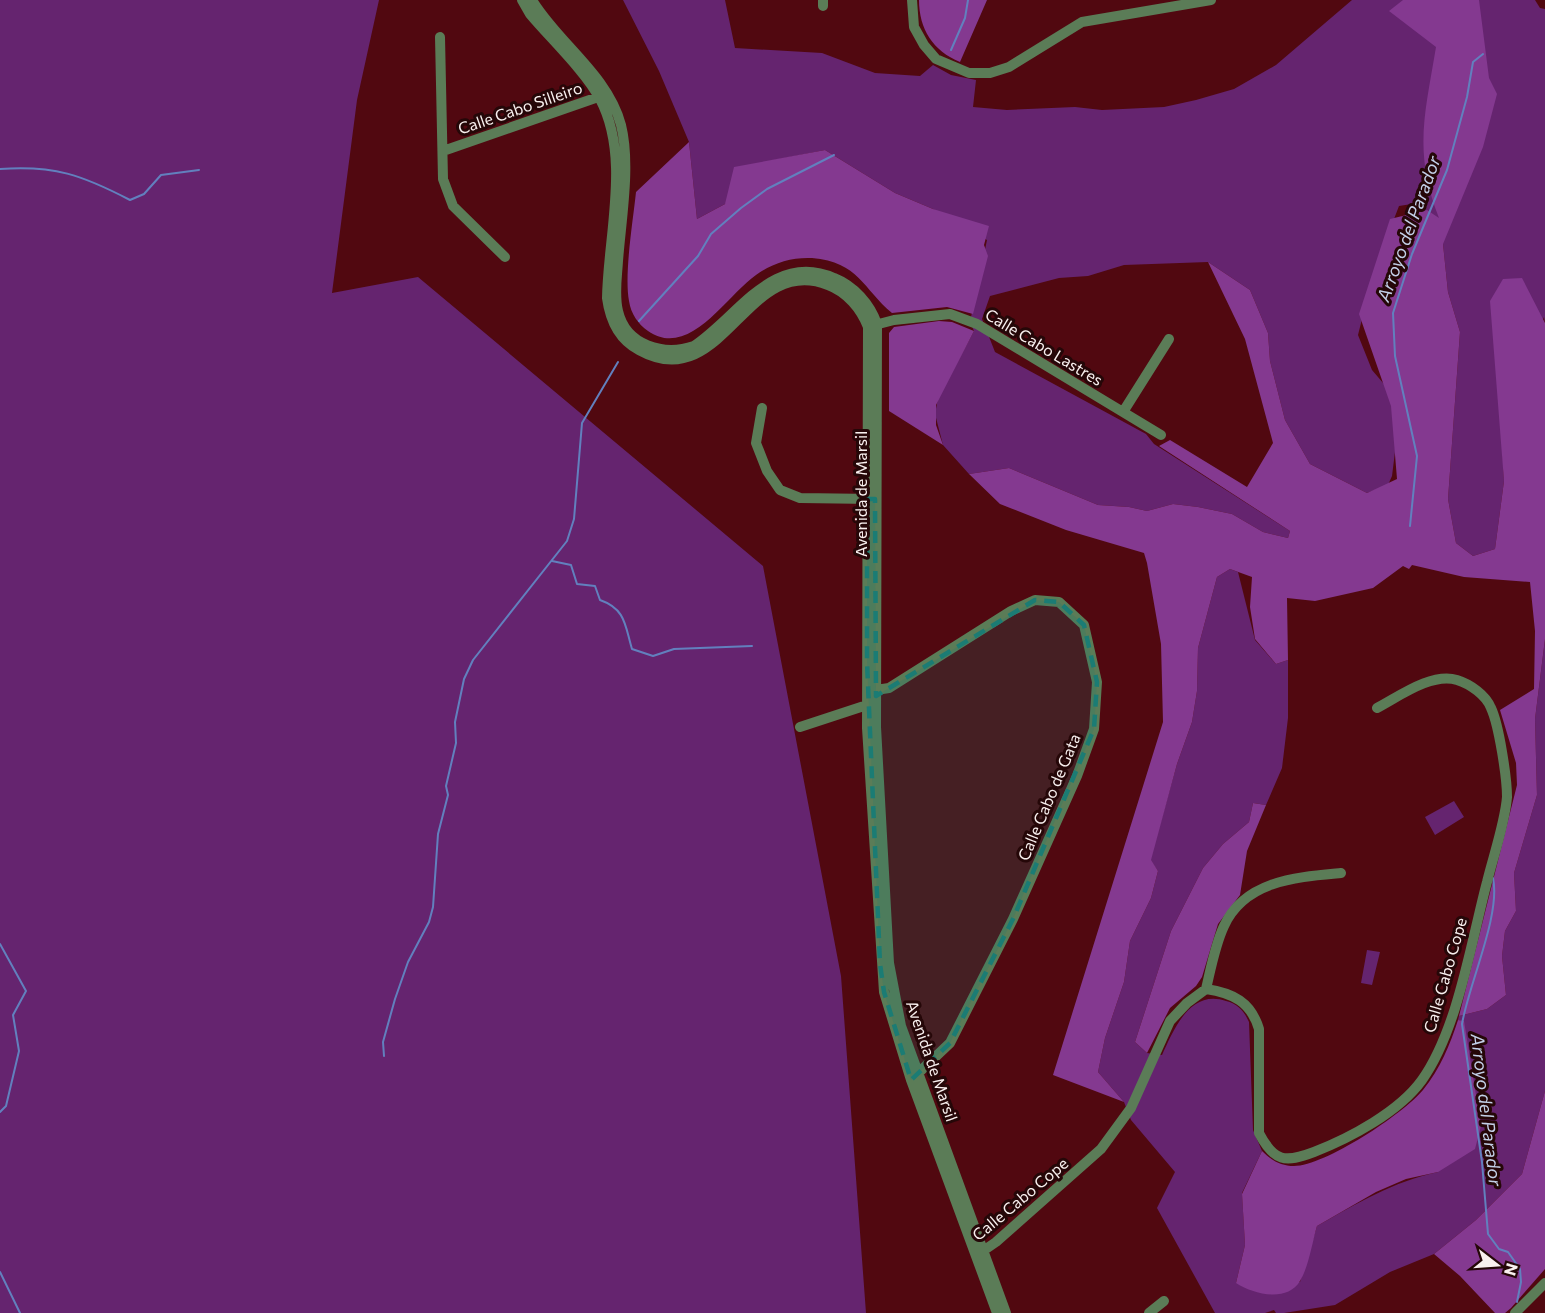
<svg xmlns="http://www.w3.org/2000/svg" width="1545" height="1313" font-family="Commissioner,sans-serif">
<rect width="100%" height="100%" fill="#510810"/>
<path fill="#65246f" d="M0,0H379L357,100L332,293L418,277L763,566L841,976L866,1313H0Z
M623,0H725L735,48L822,53L875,73L920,76L933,65L951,75L976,80L973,107L1007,110L1075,107L1102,110L1164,107L1196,100L1234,89L1276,65L1352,0H1535L1540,8L1545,9V323L1544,317L1501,421L1504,481L1495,549L1473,556L1456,543L1448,499L1460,332L1448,292L1443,244L1418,203L1399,206L1374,271L1358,335L1372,370L1401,404L1392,476L1388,485L1367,493L1310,464L1285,420L1270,361L1268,333L1250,290L1208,262L1124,265L1088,276L1059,278L990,296L982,319L995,352L1146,434L1154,444L1290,531L1288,538L1263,532L1232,514L1198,507L1173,504L1147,511L1129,507L1098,505L1009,468L969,474L943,445L935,414L938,398L974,331L970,322L987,240L933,209L895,193L825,150L770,161L725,204L697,219L689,142L659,71Z
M1230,569L1238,572L1255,640L1276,664L1288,660V718L1282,768L1266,805L1253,803L1249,822L1223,844L1203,868L1171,931L1135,1042L1147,1053L1162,1055C1174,1029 1190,989 1226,1001C1238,1004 1244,1011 1249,1022L1253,1130L1262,1151L1242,1193L1245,1245L1236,1283L1300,1282L1317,1226C1358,1203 1392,1182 1438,1172L1464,1022L1458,1020L1459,1016L1487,1009L1506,995L1502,956L1505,931L1516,911L1514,873L1537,795L1535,719L1545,639V1091L1522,1174L1476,1220L1434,1254L1390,1272L1335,1305L1284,1313H1276L1274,1310L1265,1313H1215L1157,1208L1175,1172L1131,1120L1124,1102L1098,1072L1105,1038L1124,982L1130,941L1151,898L1158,871L1150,860L1177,764L1192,722L1197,691L1198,648L1217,577Z
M1454,801L1464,817L1435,835L1425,817Z
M1367,950L1380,952L1372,985L1361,983Z"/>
<path fill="#843990" d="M919,0H987L960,62C933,51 919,29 919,0Z
M1403,0H1479L1489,78L1497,94L1483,147L1443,244L1448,292L1460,332L1448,499L1456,543L1473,556L1495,549L1504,481L1490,301L1503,279L1522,278L1545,323V639L1535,719L1537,795L1514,873L1516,911L1505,931L1502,956L1506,995L1487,1009L1459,1016L1517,785L1516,763L1500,710L1534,689L1535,631L1530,582L1464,577L1412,565L1409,569L1403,566L1373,588L1315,601L1287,598L1288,660L1276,664L1255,639L1250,607L1252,577L1230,569L1217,577L1198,648L1197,691L1192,722L1177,764L1151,860L1158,871L1151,898L1130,941L1124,982L1105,1038L1098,1072L1124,1102L1053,1075L1163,722L1161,644L1147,563L1144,553L1066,530L1000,504L969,474L1009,468L1098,505L1129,507L1147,511L1173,504L1198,507L1232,514L1263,532L1288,538L1290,531L1159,446L1170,440L1247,487L1273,443L1245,339L1208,262L1250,290L1268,333L1270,361L1285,420L1310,464L1367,493L1397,479L1391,406L1359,314L1390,219L1427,210L1439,218C1413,152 1425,114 1436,47L1389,11Z
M689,142L697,219L725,204L734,167L825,150L895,193L933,209L989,226L984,245L988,256L973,314L947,307L892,313C863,289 859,262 812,258C792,257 772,263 756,275C727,295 689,360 648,331C638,324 631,314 629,301C624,274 633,221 636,192Z
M939,321L952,322L974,331L936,405V425L943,445L889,411V333L894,327Z
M1253,803L1266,805L1247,851L1240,895L1218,924L1202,977L1196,986L1170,1008L1147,1053L1135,1042L1171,931L1203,868L1223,844L1249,822Z
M1458,1020L1464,1021L1481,1126L1475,1149L1438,1172L1406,1179L1376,1192L1317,1226C1312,1243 1309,1266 1300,1281C1287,1303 1253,1294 1236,1283L1245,1245L1242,1194L1262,1151C1271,1160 1281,1166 1294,1166C1325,1166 1403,1114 1423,1090C1440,1069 1450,1045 1458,1020Z
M1545,1091V1269L1511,1308L1505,1313H1495L1460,1276L1434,1254L1476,1220L1522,1174Z"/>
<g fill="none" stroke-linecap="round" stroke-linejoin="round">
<path stroke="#6280be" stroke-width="2" d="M951,50L965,18L968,0
M0,169C54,165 82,175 130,200L144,194L161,175L199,170
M639,321L698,256L711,234L741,208L767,189L834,155
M1410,526L1417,456L1395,356L1393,313L1412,254L1447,170L1467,97L1473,62L1483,54
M552,561L571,565L577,584L595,586L600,600C626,609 625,626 632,649L653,656L674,649L752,646
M1493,878C1501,915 1469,983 1462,1024L1482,1162L1488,1234L1499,1249L1508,1252L1520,1269L1521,1282L1517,1302
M0,944L26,991L13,1015L19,1051L6,1106L0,1112
M384,1056L383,1042L395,999L408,962L429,922L433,907L438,834L448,795L446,786L456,743L455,722L464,679L473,660L567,541L574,519L582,423L618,362
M0,1272L20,1313"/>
<path stroke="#5b7c57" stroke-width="10" d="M522,0L530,14C550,38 586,72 600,99C631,157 608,235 607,298C610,320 618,339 639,350C724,397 746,252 828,285C847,292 861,309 868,327L867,728L884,992L911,1080L997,1313
M532,0C558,43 608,75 621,125C631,165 621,220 618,261C617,278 614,295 618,311C626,346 664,356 694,346C738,317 773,251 834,278C854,286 870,304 877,324L876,727L889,963L901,1026L1006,1313
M823,0V6
M912,0L914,27L924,45L936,59L969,73H990L1009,67L1082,22L1211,0
M440,37L443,179L453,206L505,257
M443,151L604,95
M871,326L894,320L950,314L977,324L1161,435
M762,408L756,443L767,471L780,490L800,498L873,499
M1123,412L1169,339
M876,690L889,688L1011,611L1035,600L1059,602L1084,625L1097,682L1094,729L1077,776L1013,919L950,1043L913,1078
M800,727L867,705
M1206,989C1211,968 1215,945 1224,926C1245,880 1298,877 1341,873
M980,1253L996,1242L1101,1149L1131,1108L1170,1021L1187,1003L1206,989C1233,993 1251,1002 1259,1029V1133C1274,1162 1285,1163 1314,1152C1350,1138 1399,1112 1422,1080C1458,1029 1471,942 1487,882C1493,857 1505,823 1507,797C1507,778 1499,725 1491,708C1486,695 1470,684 1457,680C1432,672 1398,697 1377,708
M1149,1313L1164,1301
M1515,1313L1545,1283"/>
</g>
<path fill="#1b7c74" fill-opacity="0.2" stroke="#1b7c74" stroke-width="4.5" stroke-dasharray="12 8" stroke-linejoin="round" d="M867,499H875L876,696L1035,600L1059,602L1084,625L1097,682L1094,729L1013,919L950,1043L911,1080L884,992L880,964L867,662Z"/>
<g text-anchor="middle" stroke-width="6" stroke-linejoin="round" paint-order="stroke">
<g font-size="16" fill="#f9f0ef" stroke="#250708">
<text transform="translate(520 108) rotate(-19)" y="6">Calle Cabo Silleiro</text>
<text transform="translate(1044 347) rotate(31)" y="6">Calle Cabo Lastres</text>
<text transform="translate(861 494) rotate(-90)" y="6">Avenida de Marsil</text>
<text transform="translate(1049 797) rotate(-67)" y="6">Calle Cabo de Gata</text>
<text transform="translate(1445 975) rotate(-74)" y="6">Calle Cabo Cope</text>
<text transform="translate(932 1061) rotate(71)" y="6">Avenida de Marsil</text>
<text transform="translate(1020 1199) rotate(-40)" y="6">Calle Cabo Cope</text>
</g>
<g font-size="18" font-style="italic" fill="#c3d0e8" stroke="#250708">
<text transform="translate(1409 229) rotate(-70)" y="6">Arroyo del Parador</text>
<text transform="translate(1486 1110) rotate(83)" y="6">Arroyo del Parador</text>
</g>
</g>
<g transform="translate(1497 1265) rotate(107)" stroke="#250708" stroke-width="4.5" paint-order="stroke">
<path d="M0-4.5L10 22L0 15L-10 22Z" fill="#f9f0ef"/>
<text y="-9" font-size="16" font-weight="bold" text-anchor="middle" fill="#f9f0ef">N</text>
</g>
</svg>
